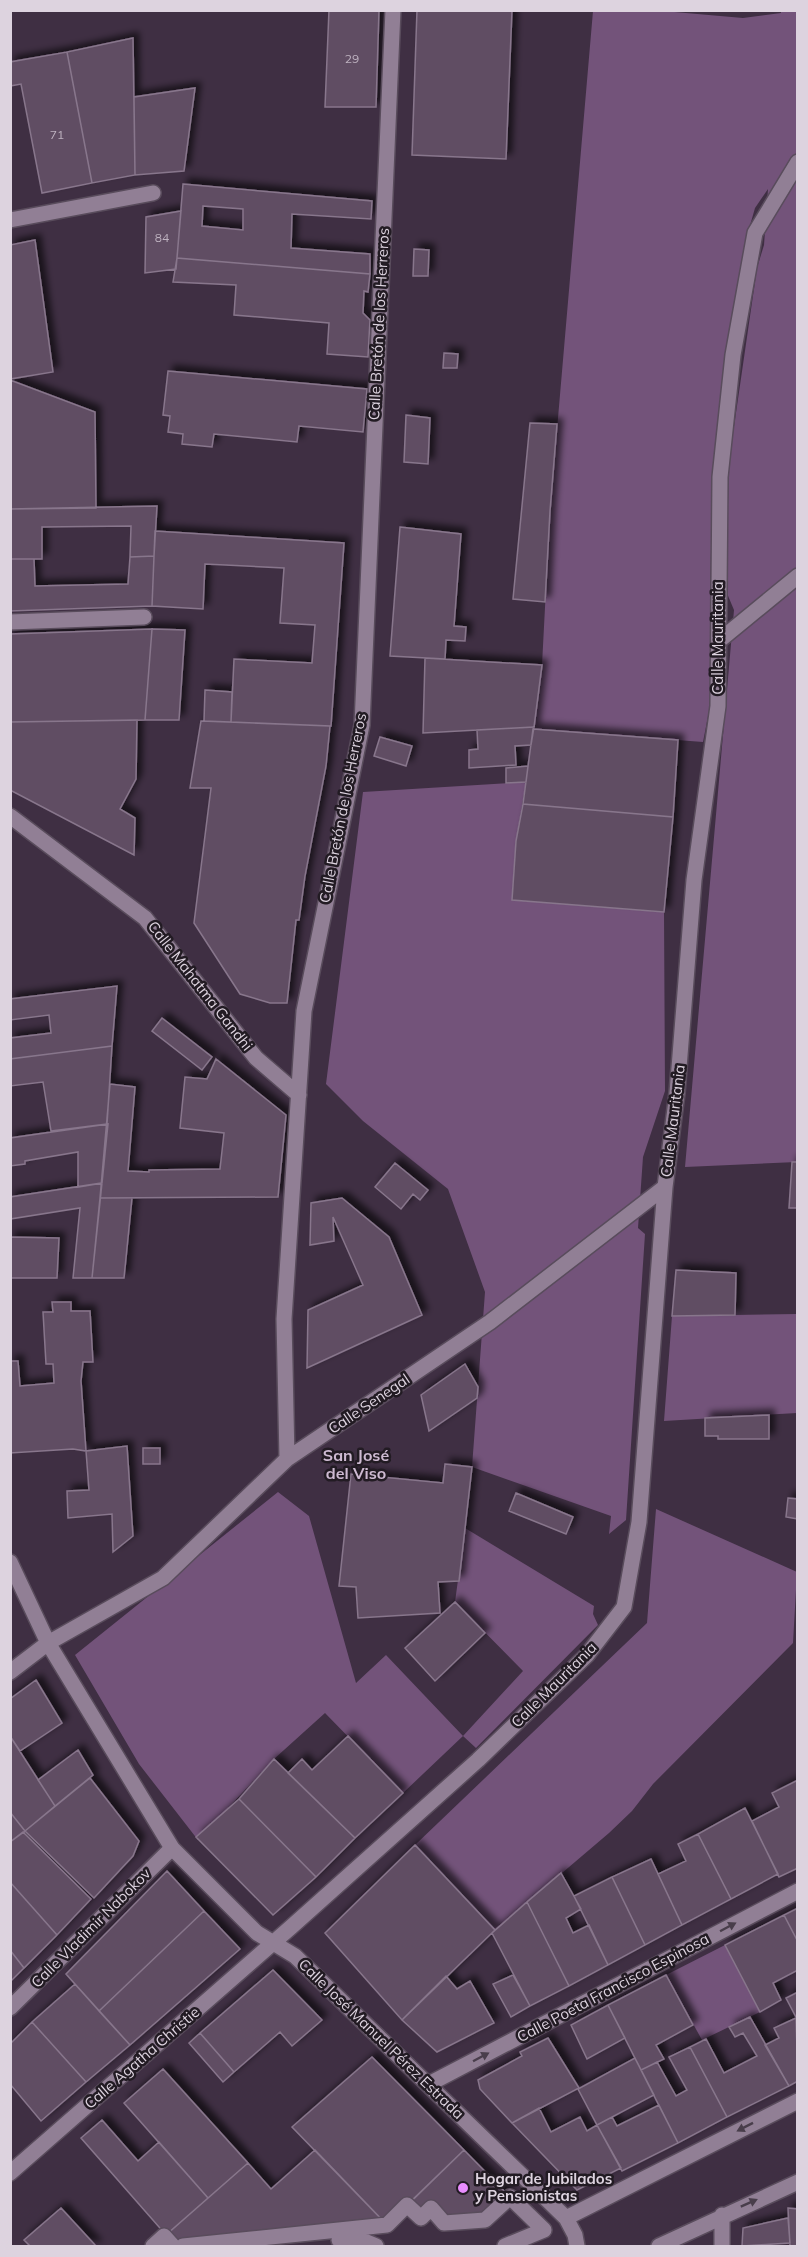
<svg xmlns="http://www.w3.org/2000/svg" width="808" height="2257" font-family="Mulish,sans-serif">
<defs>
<filter id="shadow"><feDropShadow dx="5.5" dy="-5.5" stdDeviation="3" flood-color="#0009"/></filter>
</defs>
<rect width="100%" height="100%" fill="#3f2f43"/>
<path fill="#73537a" d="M593,11H663L743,18L781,13V11H797V1162L685,1167L734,610L726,591L729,461L757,268L764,245L768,189L755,208L745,243L722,382L712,493L710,606L712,696L703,742L533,729L542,665L550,511Z
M526,782L516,841L512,900L664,912L665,1091L643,1157L638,1228L645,1234L626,1520L609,1534L611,1516L472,1467L485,1292L448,1189L363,1121L326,1084L363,792Z
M797,1314V1413L664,1421L672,1316Z
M278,1492L309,1516L356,1683L386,1655L463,1736L523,1671L455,1602L465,1528L594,1606L593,1614L598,1625L476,1748L463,1736L403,1793L325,1713L274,1759L198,1840L139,1764L75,1655Z
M656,1509L797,1572L793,1643L653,1784L632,1811L609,1833L495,1930L415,1845L647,1623Z
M725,1945L760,2012L702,2040L666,1975Z"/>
<path fill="#604e63" stroke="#88768c" stroke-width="1.5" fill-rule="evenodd" filter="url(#shadow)" d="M329,10H379L376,107H325Z
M417,10H512L506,159L412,155Z
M133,38L135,175L92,183L67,52Z
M67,52L92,183L42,193L21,84L10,86V62Z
M195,88L184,171L135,175L134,97Z
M183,184L372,201L371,219L292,214L291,248L370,254V274L177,258ZM203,206L243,209V230L202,226Z
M181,211L176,269L145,273L146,217Z
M35,240L53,372L10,379V245Z
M414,249L429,250L428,276H413Z
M177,258L370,274L368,292L364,291L363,313L370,320L368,357L327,354L329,323L234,315L236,285L173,282Z
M444,353L458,354L457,368H443Z
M168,371L367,389L363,432L299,426L297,442L214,434L212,447L182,444L183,434L168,432L170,416L163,415Z
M10,380L95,412L96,508L10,509Z
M406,415L430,418L428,464L404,462Z
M530,423L557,424L550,511L545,602L513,599Z
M157,506L154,556L130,557L131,526L42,527V559H10V509Z
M400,527L461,534L454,626L466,627L465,641L446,640L445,659L390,656Z
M155,531L344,543L331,726L231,722L234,659L312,663L315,625L280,623L284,568L205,564L203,609L152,606Z
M154,556L152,606L10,611V559H34L35,586L128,584L130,557Z
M152,629L145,720L10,722V634Z
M152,629L185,630L179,720H145Z
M425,658L542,665L534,727L423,733Z
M205,690L232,692L231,722L204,721Z
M137,720L136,779L120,809L135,818L134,855L10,790V722Z
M201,721L330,726L326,766L305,876L299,920H296L287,1003H270L240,994L194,923L211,788H190Z
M534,727L531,745L515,746L516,765L469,768V750L478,749L477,730Z
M533,729L678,740L673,817L523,804Z
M380,737L412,746L406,766L374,756Z
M528,766L526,782L506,783V768Z
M523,804L673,817L664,912L512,900L516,841Z
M117,986L112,1046L10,1059V1038L51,1033L49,1015L10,1020V999Z
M162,1018L212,1057L202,1070L152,1031Z
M112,1046L107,1124L51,1131L43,1082L10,1086V1059Z
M216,1059L286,1115L278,1197L100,1198L110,1084L135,1087L128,1171L149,1172V1170L220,1169L224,1133L180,1128L185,1077L207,1079Z
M108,1124L102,1183L78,1187V1152L25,1161V1164L10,1166V1138Z
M792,1162H798V1208H789Z
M395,1163L428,1190L420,1200L413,1194L401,1209L375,1187Z
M102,1183L92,1278H73L80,1208L10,1219V1197Z
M100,1198H132L124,1278H92Z
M342,1198L389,1237L422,1315L307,1368L308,1310L363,1285L333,1217L334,1241L310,1245L311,1203Z
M10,1237L59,1238L57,1278H10Z
M676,1270L736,1273L735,1315L672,1316Z
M52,1302H71V1311H90L93,1362H83L81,1381L86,1451L73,1449L10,1453V1361H18L20,1386L54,1383L53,1364H46L43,1312H53Z
M465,1364L478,1387L477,1398L429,1431L421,1395Z
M769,1415V1439H718V1436H705V1418Z
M127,1446L133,1536L113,1552L112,1514L68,1518L67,1491L89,1490L86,1451Z
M143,1448H160V1464H143Z
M445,1464L472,1467L459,1581L438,1582L440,1613L358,1618L356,1587L339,1586L351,1474L443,1483Z
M516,1493L573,1517L566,1534L509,1511Z
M788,1498L798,1499V1519L786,1517Z
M455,1602L485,1633L435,1681L405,1648Z
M36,1680L62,1723L20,1751L10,1736V1699Z
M10,1736L55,1806L25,1831L10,1812Z
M348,1736L403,1793L355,1838L288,1773L302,1759L312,1770Z
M78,1750L93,1775L55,1806L38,1780Z
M274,1759L355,1838L316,1877L239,1799Z
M90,1778L139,1841L133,1856L94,1898L25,1831Z
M798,1780V1868L779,1877L752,1821L779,1807L772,1793Z
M239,1799L316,1877L273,1915L196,1837Z
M745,1808L778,1874L731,1899L698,1834Z
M10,1812L25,1831L10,1842Z
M23,1832L91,1899L57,1935L10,1882V1842Z
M698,1834L731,1899L682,1925L658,1874L686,1861L678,1844Z
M415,1845L495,1930L402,2020L325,1933Z
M651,1859L682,1925L645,1945L612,1877Z
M167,1871L204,1911L99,2011L66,1974Z
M561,1873L581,1909L566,1918L573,1933L589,1925L608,1965L569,1986L527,1902Z
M612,1877L645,1945L608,1965L574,1896Z
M10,1882L57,1935L24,1968L10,1950Z
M527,1902L569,1986L530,2006L492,1933Z
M798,1908V1942L784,1915Z
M204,1911L240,1949L130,2045L99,2011Z
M784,1915L798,1942V1970L773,1983L781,2000L760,2012L725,1945Z
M10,1950L24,1968L10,1982Z
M273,1970L322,2020L292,2046L280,2032L234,2072L200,2033Z
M513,1975L530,2006L511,2017L493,1984Z
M666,1975L693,2025L656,2045L664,2059L641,2070L608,2005Z
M446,1976L457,1989L470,1981L494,2023L437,2052L402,2020Z
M75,1984L130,2045L86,2082L32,2022Z
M798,1992V2021L786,1998Z
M608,2005L625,2038L587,2059L571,2025Z
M750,2017L789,2086L727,2117L690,2047L706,2039L724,2073L757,2056L743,2033L735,2037L729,2027Z
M796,2018L798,2081L789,2086L765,2045L779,2038L774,2028Z
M32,2022L86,2082L41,2121L10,2084V2044Z
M200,2033L234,2072L223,2082L189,2043Z
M548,2038L579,2088L512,2123L480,2089L478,2080L522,2056L520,2052Z
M690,2047L727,2117L678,2143L641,2070L657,2062L676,2096L687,2090L669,2057Z
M372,2057L464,2150L387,2225L292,2127Z
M635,2058L654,2095L597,2125L578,2089Z
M163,2069L248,2163L208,2198L124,2103Z
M659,2105L678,2143L622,2171L597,2125L612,2117L617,2126Z
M539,2108L551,2132L580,2117L587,2131L597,2125L621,2168L577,2190L512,2123Z
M102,2120L138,2161L159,2142L208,2198L166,2235L81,2138Z
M315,2150L387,2225L183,2246L166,2235L248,2163L271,2189Z
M464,2150L510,2197L485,2220L444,2223L431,2208L421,2218L407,2205Z
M61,2208L96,2246H30L24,2240Z
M788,2208L798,2209V2246H790Z
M788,2218L790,2243L742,2246L743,2228Z"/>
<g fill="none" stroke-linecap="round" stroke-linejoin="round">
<g stroke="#594c5c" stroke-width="18">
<path id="lane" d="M720,640L798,576"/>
</g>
<g stroke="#594c5c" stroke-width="18">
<path id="street" d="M10,220L153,193
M10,622L144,617
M10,816L145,918L256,1058L299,1095
M287,1459L284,1319L304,1011L362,725L393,10
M10,1562L48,1643L172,1848L257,1933L295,1956L566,2218L575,2235L577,2246
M10,1672L48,1643L163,1578L287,1459L490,1322L665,1187
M10,2008L172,1848
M429,2084L798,1891
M10,2173L290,1928L478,1760L587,1655L624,1607L639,1522L665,1187L677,1093L694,880L718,706L720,477L733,355L755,233L798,162
M566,2218L798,2101
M339,2240L357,2238L376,2246
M153,2246L164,2236L173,2246
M183,2246L387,2225L407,2205L421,2218L431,2208L444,2223L485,2220L510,2197L544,2230L505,2246
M659,2246L798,2182
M722,2246V2215"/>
</g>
<use href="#lane" stroke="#917f95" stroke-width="15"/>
<use href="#street" stroke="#917f95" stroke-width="15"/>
</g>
<defs><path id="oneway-solid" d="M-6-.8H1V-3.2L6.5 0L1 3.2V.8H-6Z" transform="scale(1.5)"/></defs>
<g fill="#493e4b">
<use href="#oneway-solid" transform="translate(728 1927) rotate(-28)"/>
<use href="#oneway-solid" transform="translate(481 2057) rotate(-28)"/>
<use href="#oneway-solid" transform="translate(745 2127) rotate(153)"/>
<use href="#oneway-solid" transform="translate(749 2203) rotate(-24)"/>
</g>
<circle fill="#e98dfe" stroke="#221b23" stroke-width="2" cx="463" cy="2188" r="6"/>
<g text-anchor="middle" stroke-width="5" stroke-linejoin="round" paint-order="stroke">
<g font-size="12" fill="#beb2c0">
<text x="352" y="63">29</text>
<text x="57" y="139">71</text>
<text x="162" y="242">84</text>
</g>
<g font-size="15" fill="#ddd3df" stroke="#221b23">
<text transform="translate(379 324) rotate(-87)" y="5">Calle Bretón de los Herreros</text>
<text transform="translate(718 638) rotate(-90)" y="5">Calle Mauritania</text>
<text transform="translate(343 808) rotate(-79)" y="5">Calle Bretón de los Herreros</text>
<text transform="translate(200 986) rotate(52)" y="5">Calle Mahatma Gandhi</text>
<text transform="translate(673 1121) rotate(-83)" y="5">Calle Mauritania</text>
<text transform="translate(369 1404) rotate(-34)" y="5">Calle Senegal</text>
<text transform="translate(554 1685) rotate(-45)" y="5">Calle Mauritania</text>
<text transform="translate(91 1928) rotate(-45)" y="5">Calle Vladimir Nabokov</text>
<text transform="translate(613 1988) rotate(-28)" y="5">Calle Poeta Francisco Espinosa</text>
<text transform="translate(381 2039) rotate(44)" y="5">Calle José Manuel Pérez Estrada</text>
<text transform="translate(142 2058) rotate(-41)" y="5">Calle Agatha Christie</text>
</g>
<g font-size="15" font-weight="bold" fill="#ddd3df" stroke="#221b23" text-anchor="start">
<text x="475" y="2184">Hogar de Jubilados<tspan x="475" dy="17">y Pensionistas</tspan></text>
</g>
<g font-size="16" font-weight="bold" fill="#cebad2" stroke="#221b23">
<text x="356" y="1461">San José<tspan x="356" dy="18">del Viso</tspan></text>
</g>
</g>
<rect width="808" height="2257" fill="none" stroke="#ddd3df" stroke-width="24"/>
</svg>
